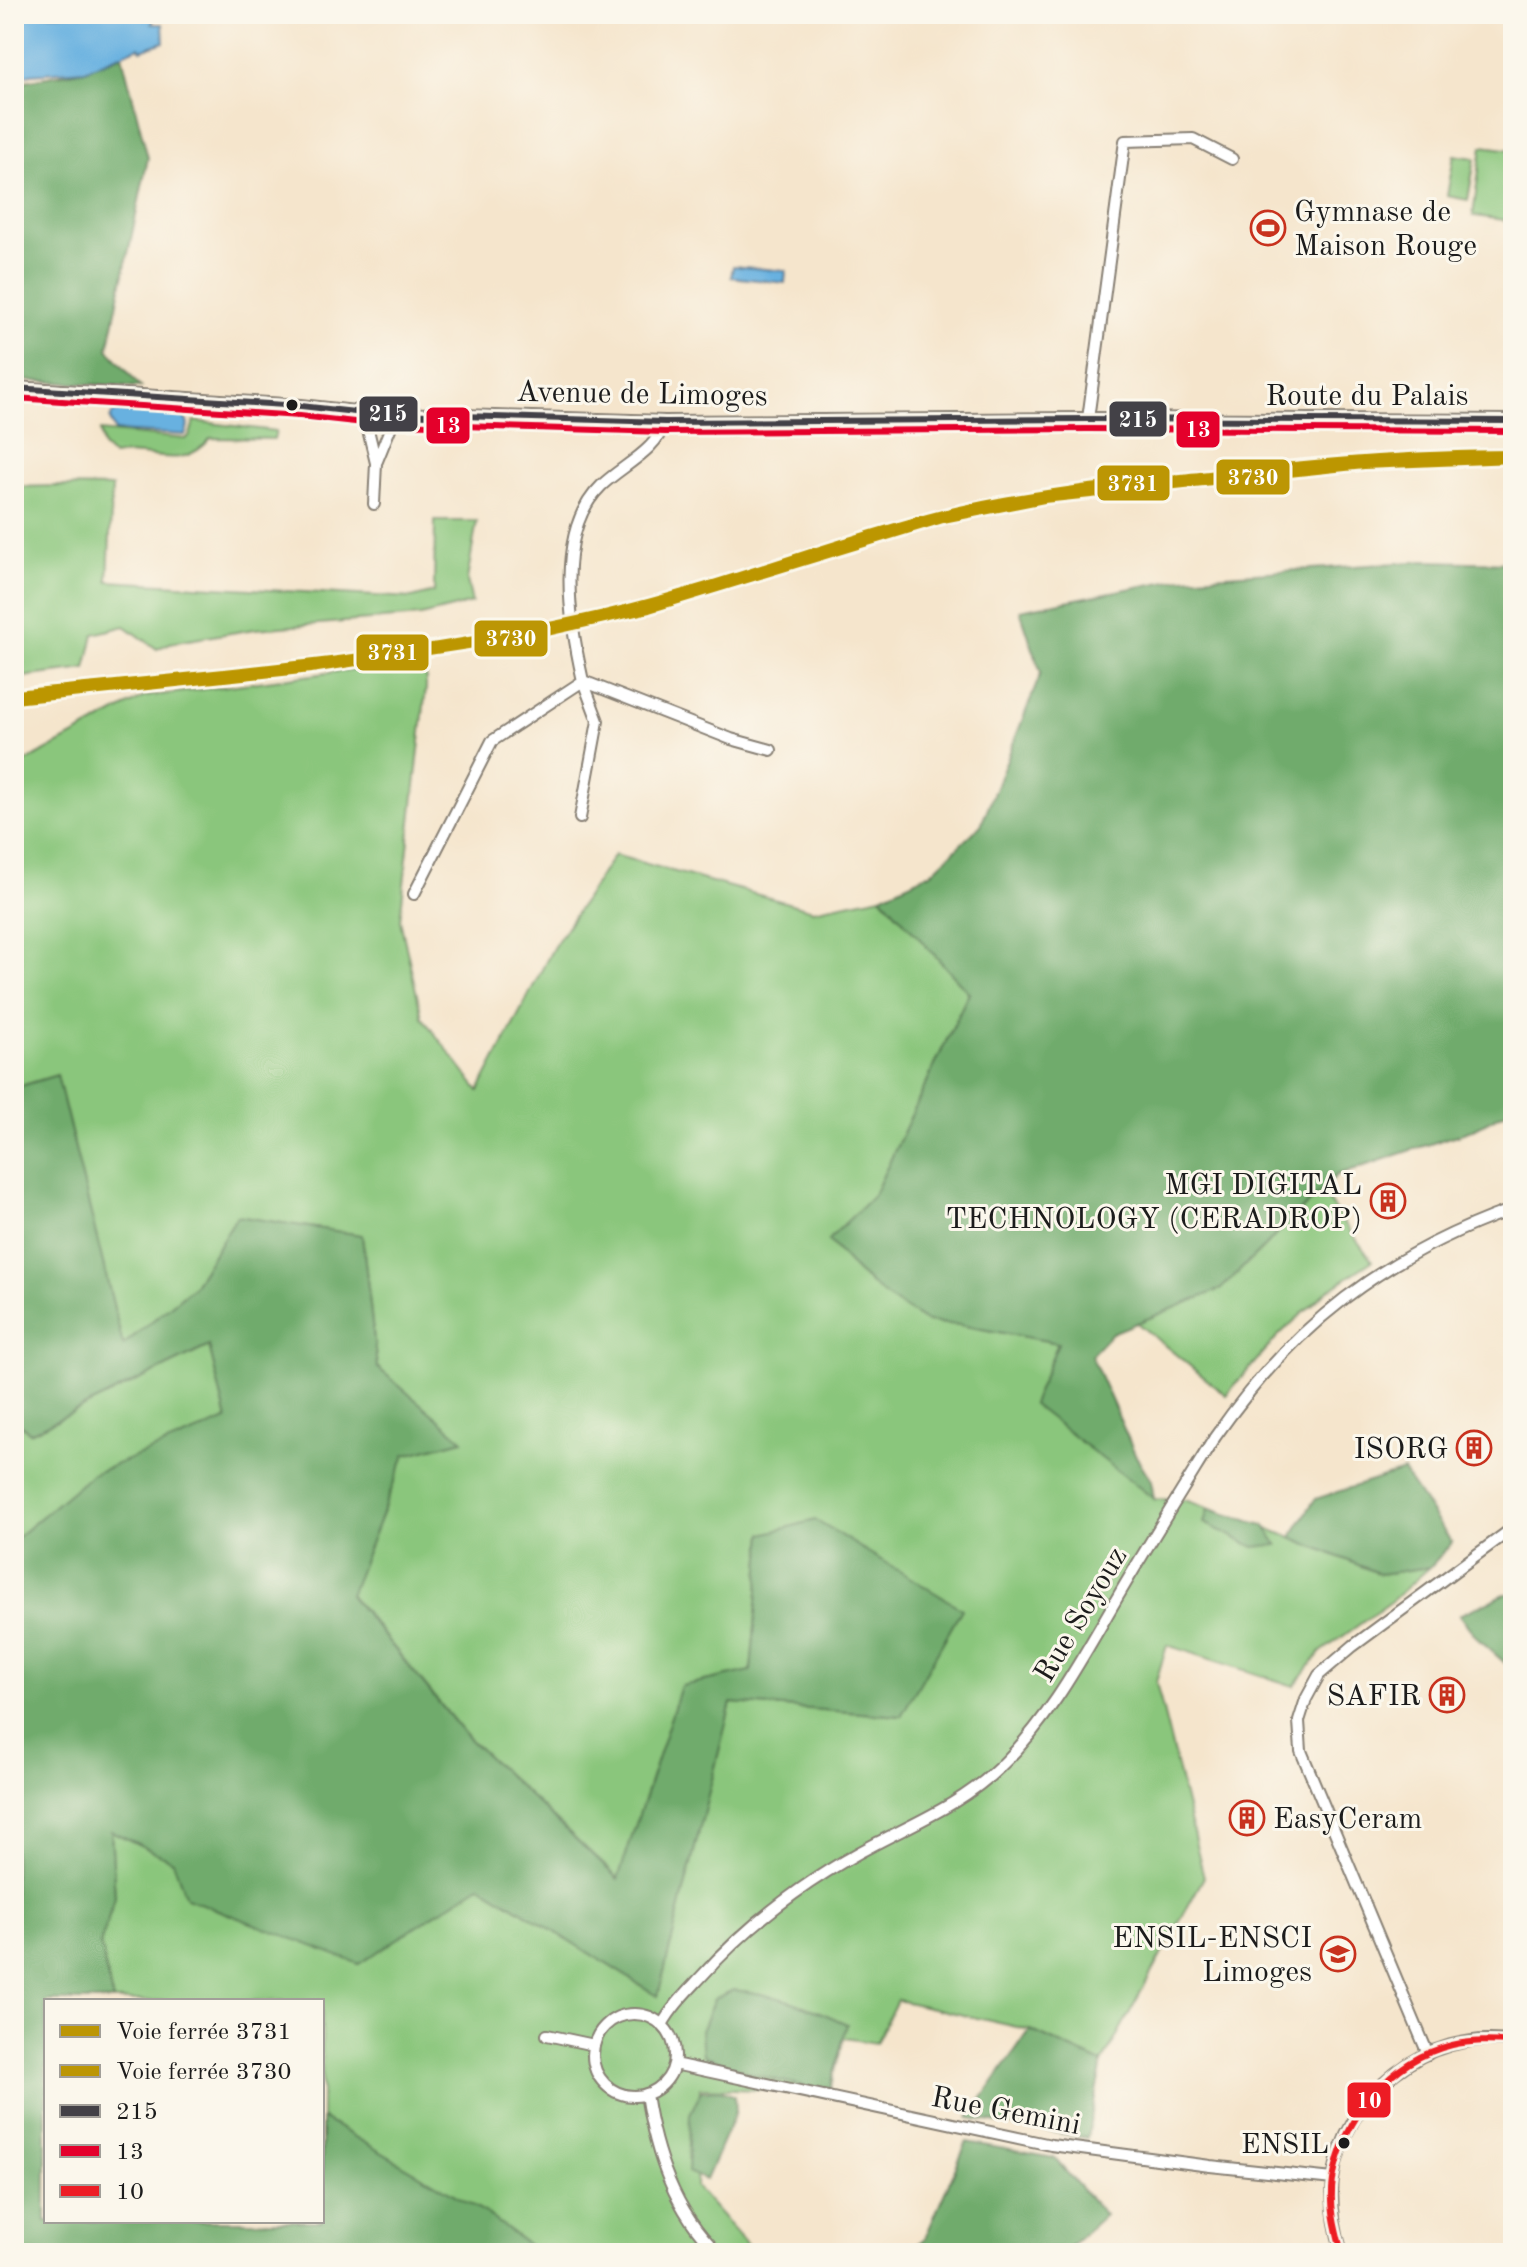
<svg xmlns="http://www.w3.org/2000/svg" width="1527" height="2267" font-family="'Old Standard TT',serif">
<rect width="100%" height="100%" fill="#fbf7ec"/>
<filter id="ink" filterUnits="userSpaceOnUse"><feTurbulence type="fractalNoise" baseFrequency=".0125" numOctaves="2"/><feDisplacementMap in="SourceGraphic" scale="16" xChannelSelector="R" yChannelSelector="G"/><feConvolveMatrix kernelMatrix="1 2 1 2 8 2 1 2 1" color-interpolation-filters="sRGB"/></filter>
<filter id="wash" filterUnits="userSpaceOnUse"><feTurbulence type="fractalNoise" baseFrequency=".006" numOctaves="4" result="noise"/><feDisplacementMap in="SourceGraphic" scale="32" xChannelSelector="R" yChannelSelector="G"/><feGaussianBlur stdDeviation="1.8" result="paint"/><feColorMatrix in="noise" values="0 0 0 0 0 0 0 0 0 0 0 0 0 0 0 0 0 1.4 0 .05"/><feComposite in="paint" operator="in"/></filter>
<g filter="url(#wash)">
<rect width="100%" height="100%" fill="#f5e5cc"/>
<path fill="#8ac67c" stroke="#53714c" stroke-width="2" d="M1482,146L1513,150V221L1473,216Z
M1454,155L1475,158L1468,200L1447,196Z
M194,421L276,431L274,439L211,438C181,474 151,448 113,456L103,447L100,431L186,439L190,435Z
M55,486L112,487L108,581L412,598L434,592L435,521H477L467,580L472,603L421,616L255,629L170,643L157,649L125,626L94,634L86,669L14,678V487Z
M426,660V688L400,920L422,1017L479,1091L553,948L614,855L813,910L881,896L969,992L874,1195L829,1240L857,1272L885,1296L927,1322L960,1325L1058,1343L1154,1499L1185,1500L1291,1537L1380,1574L1430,1567L1388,1604L1321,1652L1294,1686L1167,1645L1156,1682L1204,1877L1102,2063L1030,2030L897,2000L876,2043L844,2038L829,2092L700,2088L696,2187L754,2253H539L486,2213L322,2118V2001H113L100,1944L115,1897L111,1830L173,1861L358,1964L480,1885L658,1996L731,1703L901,1716L763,1534L751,1671L681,1686L619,1879L468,1738L350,1594L405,1455L462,1440L377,1367L362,1235L237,1216L193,1287L123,1346L57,1075L14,1088V768L144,697Z
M1321,1191L1372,1261L1327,1291L1280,1334L1226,1395L1137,1323L1221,1289Z
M209,1346L227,1420L93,1474L14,1540V1418L30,1433Z"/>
<path fill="#6fab6c" stroke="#466444" stroke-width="2" d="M122,55L148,158L108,349L141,387L14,380V83L85,70Z
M1425,561L1513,563V1108L1472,1130L1337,1175L1221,1289L1112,1333L1091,1355L1136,1456L1151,1480L1154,1499L1032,1404L1058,1343L960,1325L927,1322L885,1296L857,1272L828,1240L874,1195L969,993L881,896L931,873L981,825L1041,673L1020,610L1183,578Z
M57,1075L123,1345L193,1287L237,1216L362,1235L377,1367L463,1440L405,1455L350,1595L468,1738L618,1879L681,1686L751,1671L763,1534L815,1520L962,1609L901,1716L731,1703L658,1996L480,1885L359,1964L186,1898L173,1861L111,1831L115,1897L100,1945L113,2001H46V2221H322V2118L486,2213L539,2253H14V1540L92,1474L227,1420L209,1346L30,1433L14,1418V1088Z
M1403,1471L1452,1543L1430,1567L1380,1574L1291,1537L1315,1499Z
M1208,1509L1264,1525L1278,1545L1254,1547L1204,1523Z
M1505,1594H1513V1670L1479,1640L1459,1615Z
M733,1990C777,1994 808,2006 847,2024L829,2092L755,2075L703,2055L701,2031L714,1999Z
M1030,2030L1102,2063L1087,2138L969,2118Z
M720,2090L735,2096L736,2111L706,2180L688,2172L690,2114L701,2091Z
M967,2142L1054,2158L1105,2215L1063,2253H906L925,2238Z"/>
<path fill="#68b1e0" stroke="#42667e" stroke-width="2" d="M14,14H156L152,24H163L164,42L141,50L139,47L85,70L31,74L14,79Z
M733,266L786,271L785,283L731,277Z
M119,411L182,415C189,422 189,426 185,435L115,431L110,420L112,414Z"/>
</g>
<g filter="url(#ink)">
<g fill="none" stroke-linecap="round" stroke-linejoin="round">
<g stroke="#888074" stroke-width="14">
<path id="minor" d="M364,413L376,463L374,504
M1088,419L1125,141L1193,139L1232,159
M377,461L396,414
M583,681L731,739L771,750
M580,818L598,721L583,681
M414,894L492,741L583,681C570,624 554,532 601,486C621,466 657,451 665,422
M593 2055a41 41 0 1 1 82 0a41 41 0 1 1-82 0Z
M662,2025C672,2007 686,1993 700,1978C751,1921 809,1878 877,1843C921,1820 964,1802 1000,1767C1052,1717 1084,1654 1120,1593C1151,1540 1183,1489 1215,1437C1293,1325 1384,1255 1513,1209
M547,2035L594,2045
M1428,2054L1301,1751L1299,1721L1306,1699L1319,1675L1353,1646L1513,1528
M674,2064L1051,2145L1210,2166L1333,2179
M646,2094C655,2153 674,2211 718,2253
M1342,2253C1335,2229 1330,2205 1333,2180C1344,2095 1427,2027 1513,2042"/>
</g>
<g stroke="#888074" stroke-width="16">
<path id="major" d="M14,388L301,406L364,413L665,422L1088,419L1513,421"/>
</g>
<use href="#minor" stroke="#fff" stroke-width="10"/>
<use href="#major" stroke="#fff" stroke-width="12"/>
<g stroke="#fbf7ec" stroke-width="12">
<path id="bus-1" d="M14,388L301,406L364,413L665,422L1088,419L1513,421"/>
</g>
<g stroke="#fbf7ec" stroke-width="12">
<path id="bus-2" d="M14,398L300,416L364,423L665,432L1088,429L1513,431"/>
</g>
<g stroke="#fbf7ec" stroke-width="12">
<path id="bus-3" d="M1342,2253C1336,2230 1329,2205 1333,2180C1343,2118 1390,2060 1452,2045C1473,2040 1492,2041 1513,2042"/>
</g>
<use href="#bus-1" stroke="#434147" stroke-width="6"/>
<use href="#bus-2" stroke="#e4002b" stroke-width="6"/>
<use href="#bus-3" stroke="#ed1c24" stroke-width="6"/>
<g stroke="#fbf7ec" stroke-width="14">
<path id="rail-1" d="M14,694C212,674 411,659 605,614C720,587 829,543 943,514C1027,493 1114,485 1200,476C1304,464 1408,454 1513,454"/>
</g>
<g stroke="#fbf7ec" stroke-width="14">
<path id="rail-2" d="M14,700L311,669L533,635L649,609L943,519L1044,499L1364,465L1513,459"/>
</g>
<use href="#rail-1" stroke="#bc9604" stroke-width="8"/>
<use href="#rail-2" stroke="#bc9604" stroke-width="8"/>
</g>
</g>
<defs>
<g id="stadium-ring" transform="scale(1.8)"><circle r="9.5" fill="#fbf7ec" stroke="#c8321e" stroke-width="1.5"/><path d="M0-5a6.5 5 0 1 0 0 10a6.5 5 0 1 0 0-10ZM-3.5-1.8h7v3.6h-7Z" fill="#c8321e"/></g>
<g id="building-ring" transform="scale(1.8)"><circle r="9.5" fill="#fbf7ec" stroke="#c8321e" stroke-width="1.5"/><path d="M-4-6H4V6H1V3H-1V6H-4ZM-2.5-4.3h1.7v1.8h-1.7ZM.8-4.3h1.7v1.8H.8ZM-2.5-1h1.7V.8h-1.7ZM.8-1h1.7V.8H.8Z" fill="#c8321e"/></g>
<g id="university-ring" transform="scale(1.8)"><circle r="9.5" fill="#fbf7ec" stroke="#c8321e" stroke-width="1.5"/><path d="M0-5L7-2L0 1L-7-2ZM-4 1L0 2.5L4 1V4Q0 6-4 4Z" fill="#c8321e"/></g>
</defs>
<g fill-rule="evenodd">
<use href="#stadium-ring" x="1268" y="228"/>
<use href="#building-ring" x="1388" y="1201"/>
<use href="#building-ring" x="1474" y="1448"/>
<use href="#building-ring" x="1447" y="1695"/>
<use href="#building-ring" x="1247" y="1818"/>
<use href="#university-ring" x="1338" y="1954"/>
</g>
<g fill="#1c1c1c" stroke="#fbf7ec" stroke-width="3">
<circle cx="292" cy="405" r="7"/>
<circle cx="1344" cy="2143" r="7"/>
</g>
<g text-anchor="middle" stroke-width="6" stroke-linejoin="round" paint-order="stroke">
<g font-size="28" fill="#1c1c1c" stroke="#fbf7ec" text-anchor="end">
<text x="1329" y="2153">ENSIL</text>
</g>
<g font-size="30" fill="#1c1c1c" stroke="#fbf7ec" text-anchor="end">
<text x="1294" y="221" text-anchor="start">Gymnase de<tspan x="1294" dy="34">Maison Rouge</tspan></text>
<text x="1362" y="1194">MGI DIGITAL<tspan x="1362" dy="34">TECHNOLOGY (CERADROP)</tspan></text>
<text x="1448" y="1458">ISORG</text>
<text x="1421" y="1705">SAFIR</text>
<text x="1273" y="1828" text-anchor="start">EasyCeram</text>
<text x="1312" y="1947">ENSIL-ENSCI<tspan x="1312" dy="34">Limoges</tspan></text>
</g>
<g font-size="30" fill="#1c1c1c" stroke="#fbf7ec">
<text transform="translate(642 393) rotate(1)" y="10">Avenue de Limoges</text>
<text x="1367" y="405">Route du Palais</text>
<text transform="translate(1080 1614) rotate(-59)" y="10">Rue Soyouz</text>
<text transform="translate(1006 2110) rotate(11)" y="10">Rue Gemini</text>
</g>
</g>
<g stroke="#fbf7ec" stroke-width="3">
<rect x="358" y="395" width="61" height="38" rx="8" fill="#434147"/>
<rect x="1108" y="400" width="60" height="38" rx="8" fill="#434147"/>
<rect x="425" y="406" width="46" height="39" rx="8" fill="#e4002b"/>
<rect x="1175" y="410" width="46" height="39" rx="8" fill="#e4002b"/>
<rect x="1215" y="458" width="76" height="38" rx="8" fill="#bc9604"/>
<rect x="1096" y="464" width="75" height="38" rx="8" fill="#bc9604"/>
<rect x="473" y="619" width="76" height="39" rx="8" fill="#bc9604"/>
<rect x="355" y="633" width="75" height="39" rx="8" fill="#bc9604"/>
<rect x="1346" y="2081" width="46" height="38" rx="8" fill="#ed1c24"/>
</g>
<g font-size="22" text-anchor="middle" font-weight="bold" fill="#fff">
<text x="388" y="421">215</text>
<text x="1138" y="427">215</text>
<text x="448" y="433">13</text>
<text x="1198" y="437">13</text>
<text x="1253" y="485">3730</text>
<text x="1133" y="491">3731</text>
<text x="511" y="646">3730</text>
<text x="393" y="660">3731</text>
<text x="1369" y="2108">10</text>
</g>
<rect width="1527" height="2267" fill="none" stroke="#fbf7ec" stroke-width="48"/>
<rect x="44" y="1999" width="280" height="224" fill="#fbf7ec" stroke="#a29f99" stroke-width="2"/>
<rect x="60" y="2025" width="40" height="12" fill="#bc9604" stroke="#a29f99" stroke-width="2"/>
<text x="116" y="2039" font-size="24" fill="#1c1c1c">Voie ferrée 3731</text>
<rect x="60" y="2065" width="40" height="12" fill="#bc9604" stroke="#a29f99" stroke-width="2"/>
<text x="116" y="2079" font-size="24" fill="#1c1c1c">Voie ferrée 3730</text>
<rect x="60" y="2105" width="40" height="12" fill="#434147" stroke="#a29f99" stroke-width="2"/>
<text x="116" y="2119" font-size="24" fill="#1c1c1c">215</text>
<rect x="60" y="2145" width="40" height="12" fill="#e4002b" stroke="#a29f99" stroke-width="2"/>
<text x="116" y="2159" font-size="24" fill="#1c1c1c">13</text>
<rect x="60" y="2185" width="40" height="12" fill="#ed1c24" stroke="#a29f99" stroke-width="2"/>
<text x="116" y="2199" font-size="24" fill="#1c1c1c">10</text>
</svg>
